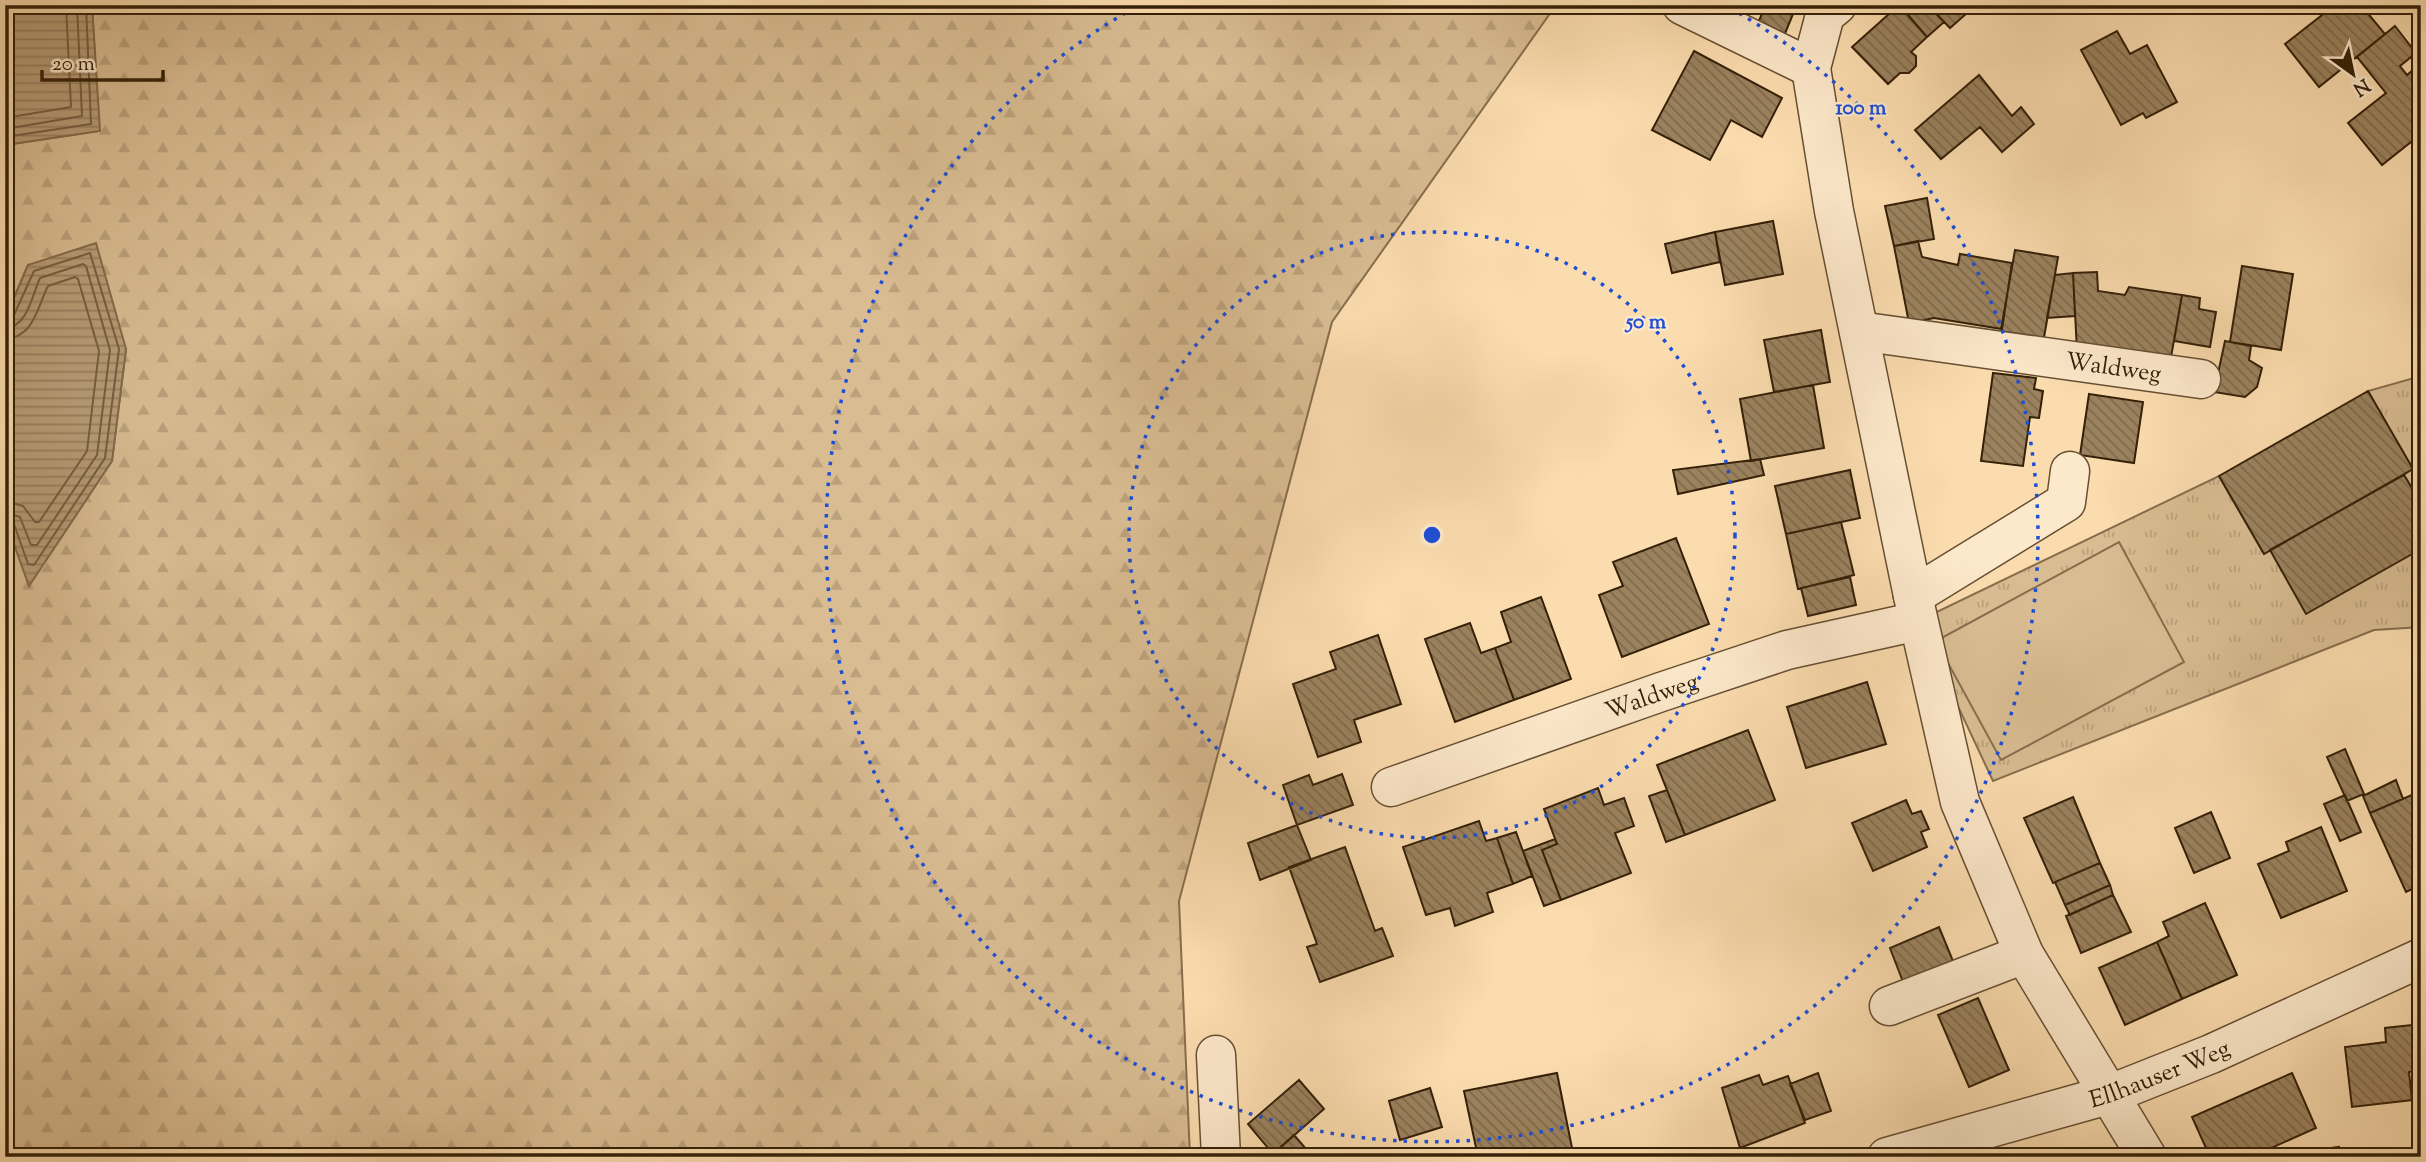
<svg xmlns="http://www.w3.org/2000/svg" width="2426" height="1162" font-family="'Sorts Mill Goudy',serif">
<defs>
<pattern id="forest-firs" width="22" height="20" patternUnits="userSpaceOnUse" patternTransform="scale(1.75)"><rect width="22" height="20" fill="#d9bc92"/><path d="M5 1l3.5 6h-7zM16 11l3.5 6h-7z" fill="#bba17c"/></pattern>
<pattern id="park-tufts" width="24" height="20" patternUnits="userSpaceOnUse" patternTransform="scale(1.75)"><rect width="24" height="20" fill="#d9bc92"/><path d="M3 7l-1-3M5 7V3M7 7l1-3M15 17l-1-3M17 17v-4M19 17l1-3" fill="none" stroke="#bba17c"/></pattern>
<pattern id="water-rules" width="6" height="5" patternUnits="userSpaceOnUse" patternTransform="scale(1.75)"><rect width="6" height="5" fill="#b79c76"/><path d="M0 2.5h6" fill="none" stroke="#967f5f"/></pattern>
<pattern id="building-back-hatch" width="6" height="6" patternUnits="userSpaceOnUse" patternTransform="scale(1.75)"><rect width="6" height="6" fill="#9b825e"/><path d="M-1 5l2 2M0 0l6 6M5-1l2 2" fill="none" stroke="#7f6a4c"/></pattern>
</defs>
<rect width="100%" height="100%" fill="#fbdcae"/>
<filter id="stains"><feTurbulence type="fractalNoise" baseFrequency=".00286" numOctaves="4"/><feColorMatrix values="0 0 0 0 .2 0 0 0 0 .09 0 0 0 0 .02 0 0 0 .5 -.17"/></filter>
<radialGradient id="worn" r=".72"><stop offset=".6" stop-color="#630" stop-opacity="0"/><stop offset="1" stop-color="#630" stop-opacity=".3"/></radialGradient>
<path fill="url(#forest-firs)" stroke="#866e4d" stroke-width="2" d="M92,5H1556L1332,322L1179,901L1190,1157H5V519L29,585L112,461L126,349L28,265L5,319V145L99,131Z"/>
<path fill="url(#park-tufts)" stroke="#866e4d" stroke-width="2" d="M2421,376V503L2404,475L2412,469L2368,391Z
M2219,476L2264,554L2270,550L2421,549V627L2374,630L1993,781L1918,621Z"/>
<path fill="#d9bc92" stroke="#866e4d" stroke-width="2" d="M2119,542L2184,662L2001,760L1936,641Z"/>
<path fill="url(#water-rules)" stroke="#836a4a" stroke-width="2" d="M5,5H92L100,131L5,145Z
M96,243L126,349L112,461L29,586L5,519V319L28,265Z"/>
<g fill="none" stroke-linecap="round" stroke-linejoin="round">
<path stroke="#765e3f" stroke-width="2" d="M5,118L71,107L66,5
M5,129L82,116L77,5
M5,137L91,124L86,5
M5,319L14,315L34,271L90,253L119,349L105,458L34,565L28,564L14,524L5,520
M5,328C28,327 32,295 40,278L83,264L86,266L110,350L97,455L37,545H31L20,517L5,512
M5,339C34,337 37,308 48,286L75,277L78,279L99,351L87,451L39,522H35L23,506L5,501"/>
</g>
<path fill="url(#building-back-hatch)" stroke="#342008" stroke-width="2" d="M1766,5H1772L1793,14L1784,36L1757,25Z
M1899,5L1927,37L1911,52L1916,56V66L1909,73H1900L1888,84L1852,47Z
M1906,5H1928L1944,22L1927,37L1902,8Z
M1928,5H1976L1950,28Z
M2314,5H2361L2385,34L2319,87L2285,44L2322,15Z
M2395,26L2416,53L2400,66L2407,75L2413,70L2421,79V134L2382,165L2348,123L2386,93L2357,57Z
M2117,31L2130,54L2147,45L2177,102L2146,118L2143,113L2121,125L2081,50Z
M1694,51L1782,98L1762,137L1731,120L1710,160L1652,130Z
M1979,75L2012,116L2021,107L2034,124L2002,152L1980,127L1941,159L1915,130Z
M2421,193V212L2412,200Z
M1927,198L1934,239L1894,246L1885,206Z
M1773,221L1783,274L1725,285L1715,232Z
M1715,232L1720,262L1672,273L1665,244Z
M1918,241L1922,257L1958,265L1960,254L2012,263L2002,329L1934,318L1909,323L1894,246Z
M2015,250L2058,257L2042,349L1999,341Z
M2242,266L2293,274L2281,350L2230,342Z
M2097,272L2098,291L2125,295L2129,287L2182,295L2170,363L2077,351L2073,273Z
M2073,273L2075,316L2047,318L2055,275Z
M2182,295L2200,298L2199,309L2216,312L2210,347L2174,341Z
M1821,330L1830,382L1774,392L1764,340Z
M2225,341L2251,346L2249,360L2262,368L2257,387L2245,397L2214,392Z
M1993,373L2036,378L2034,389L2043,391L2039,418L2030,417L2023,466L1981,461Z
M1813,385L1824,448L1751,461L1740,399Z
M2368,391L2413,469L2264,554L2219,476Z
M2089,394L2143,402L2134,463L2080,455Z
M1760,459L1764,475L1678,494L1673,470Z
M1850,470L1860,518L1786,534L1775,486Z
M2404,475L2421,503V549L2306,614L2270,550Z
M1841,522L1854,575L1798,589L1786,534Z
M1676,538L1709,624L1622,657L1599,595L1623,586L1613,562Z
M1850,577L1856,605L1808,616L1801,588Z
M1541,597L1571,679L1514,700L1495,648L1511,642L1501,612Z
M1470,623L1481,653L1495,648L1514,700L1455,722L1425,639Z
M1378,635L1401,704L1354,720L1361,742L1318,757L1293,684L1336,669L1330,652Z
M1867,682L1886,744L1806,768L1787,707Z
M1748,730L1775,800L1685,835L1657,765Z
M2345,749L2364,794L2347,801L2327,757Z
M1342,774L1353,805L1297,825L1283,785L1309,775L1313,785Z
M2396,780L2403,799L2370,813L2363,796Z
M1598,788L1604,805L1624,798L1634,826L1615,833L1631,873L1561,900L1542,850L1557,844L1544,809Z
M1667,790L1685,835L1666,842L1649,796Z
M2421,791V885L2406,892L2370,813Z
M2345,795L2361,832L2340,841L2324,804Z
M2073,797L2100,863L2053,883L2024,818Z
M1906,800L1912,814L1921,811L1929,829L1921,832L1927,847L1873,871L1852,823Z
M2211,812L2230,858L2194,873L2175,828Z
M1479,821L1486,841L1497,838L1513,884L1487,893L1493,912L1455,926L1450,908L1426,915L1403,847Z
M1297,825L1311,860L1260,880L1248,843Z
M2321,827L2347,891L2281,918L2258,864L2289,851L2286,842Z
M1516,832L1532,876L1513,884L1497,838Z
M1555,839L1557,844L1542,850L1561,900L1544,906L1523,851Z
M1345,847L1375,931L1382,928L1393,956L1320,982L1307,947L1317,944L1289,867Z
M2100,863L2110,885L2065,905L2055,882Z
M2110,885L2113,895L2070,915L2065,905Z
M2113,895L2131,932L2081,953L2066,916Z
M2205,903L2237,975L2182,999L2157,942L2169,936L2163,922Z
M1939,927L1955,966L1905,987L1890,948Z
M2157,942L2182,999L2125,1025L2099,968Z
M1978,998L2009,1070L1969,1087L1938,1015Z
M2421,1024V1070L2409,1072L2412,1100L2352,1107L2345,1047L2386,1042L2385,1028Z
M1557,1073L1572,1148L1533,1157H1478L1464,1091Z
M1818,1073L1831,1111L1805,1120L1790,1084Z
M2292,1073L2316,1128L2251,1157H2210L2192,1117Z
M1759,1075L1763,1085L1788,1076L1805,1123L1740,1148L1722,1088Z
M1299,1080L1324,1109L1273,1154L1248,1124Z
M1430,1088L1442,1127L1400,1140L1389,1101Z
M1294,1135L1313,1157H1267L1272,1152L1273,1154Z
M2339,1147L2340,1157H2302L2301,1152Z"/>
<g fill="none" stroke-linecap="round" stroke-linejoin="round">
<g stroke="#664f32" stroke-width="41">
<g id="minor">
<path d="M1682,5L1811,68"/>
<path d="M1837,5L1825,15L1811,68L1834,211L1913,596L1960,802L2024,954L2147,1157"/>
<path id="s1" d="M1859,331L2201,379"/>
<path d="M1913,596L2066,502L2070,471"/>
<path id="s2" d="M1391,787L1661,692L1787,650L1918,621"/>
<path d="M1889,1006L2024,954"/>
<path d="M1216,1055L1221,1157"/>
<path id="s3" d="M1887,1157L2108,1095L2211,1054L2421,958"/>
</g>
</g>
<use href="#minor" stroke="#fce8ca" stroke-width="38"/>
</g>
<g fill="none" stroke="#1d4ed8" stroke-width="3.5" stroke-dasharray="3.5 7">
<circle cx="1432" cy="535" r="303"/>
<path d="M1730 8A606 606 0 1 1 1134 8"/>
</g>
<g text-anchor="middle" stroke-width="5" stroke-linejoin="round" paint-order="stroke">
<g font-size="24" fill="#342008" stroke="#fce8ca">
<text dy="8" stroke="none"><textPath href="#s1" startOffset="257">Waldweg</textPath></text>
<text dy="8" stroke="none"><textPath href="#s2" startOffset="276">Waldweg</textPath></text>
<text dy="8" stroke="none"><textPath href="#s3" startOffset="285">Ellhauser Weg</textPath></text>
</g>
</g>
<circle cx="1432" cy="535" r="10" fill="#1d4ed8" stroke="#fce8ca" stroke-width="3.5"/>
<g font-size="21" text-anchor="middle" font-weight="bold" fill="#1d4ed8" stroke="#fce8ca" stroke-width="5" stroke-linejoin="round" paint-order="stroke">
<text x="1861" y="114">100 m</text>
<text x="1646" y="328">50 m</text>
</g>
<rect width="2426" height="1162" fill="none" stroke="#fbdcae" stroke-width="28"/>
<rect x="7" y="7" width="2412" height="1148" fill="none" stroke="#342008" stroke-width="3.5"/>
<rect x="14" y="14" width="2398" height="1134" fill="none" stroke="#342008" stroke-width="2"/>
<g transform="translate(2353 74) rotate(147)" stroke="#fce8ca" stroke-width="5" paint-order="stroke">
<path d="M0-5L12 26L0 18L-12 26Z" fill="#342008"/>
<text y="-10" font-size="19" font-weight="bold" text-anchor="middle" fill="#342008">N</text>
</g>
<path d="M42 70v10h121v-10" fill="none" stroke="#342008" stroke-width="3.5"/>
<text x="52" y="70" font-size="21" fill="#342008" stroke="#fce8ca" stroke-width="5" paint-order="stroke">20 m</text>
<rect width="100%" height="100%" filter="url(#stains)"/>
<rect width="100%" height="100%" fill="url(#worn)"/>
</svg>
